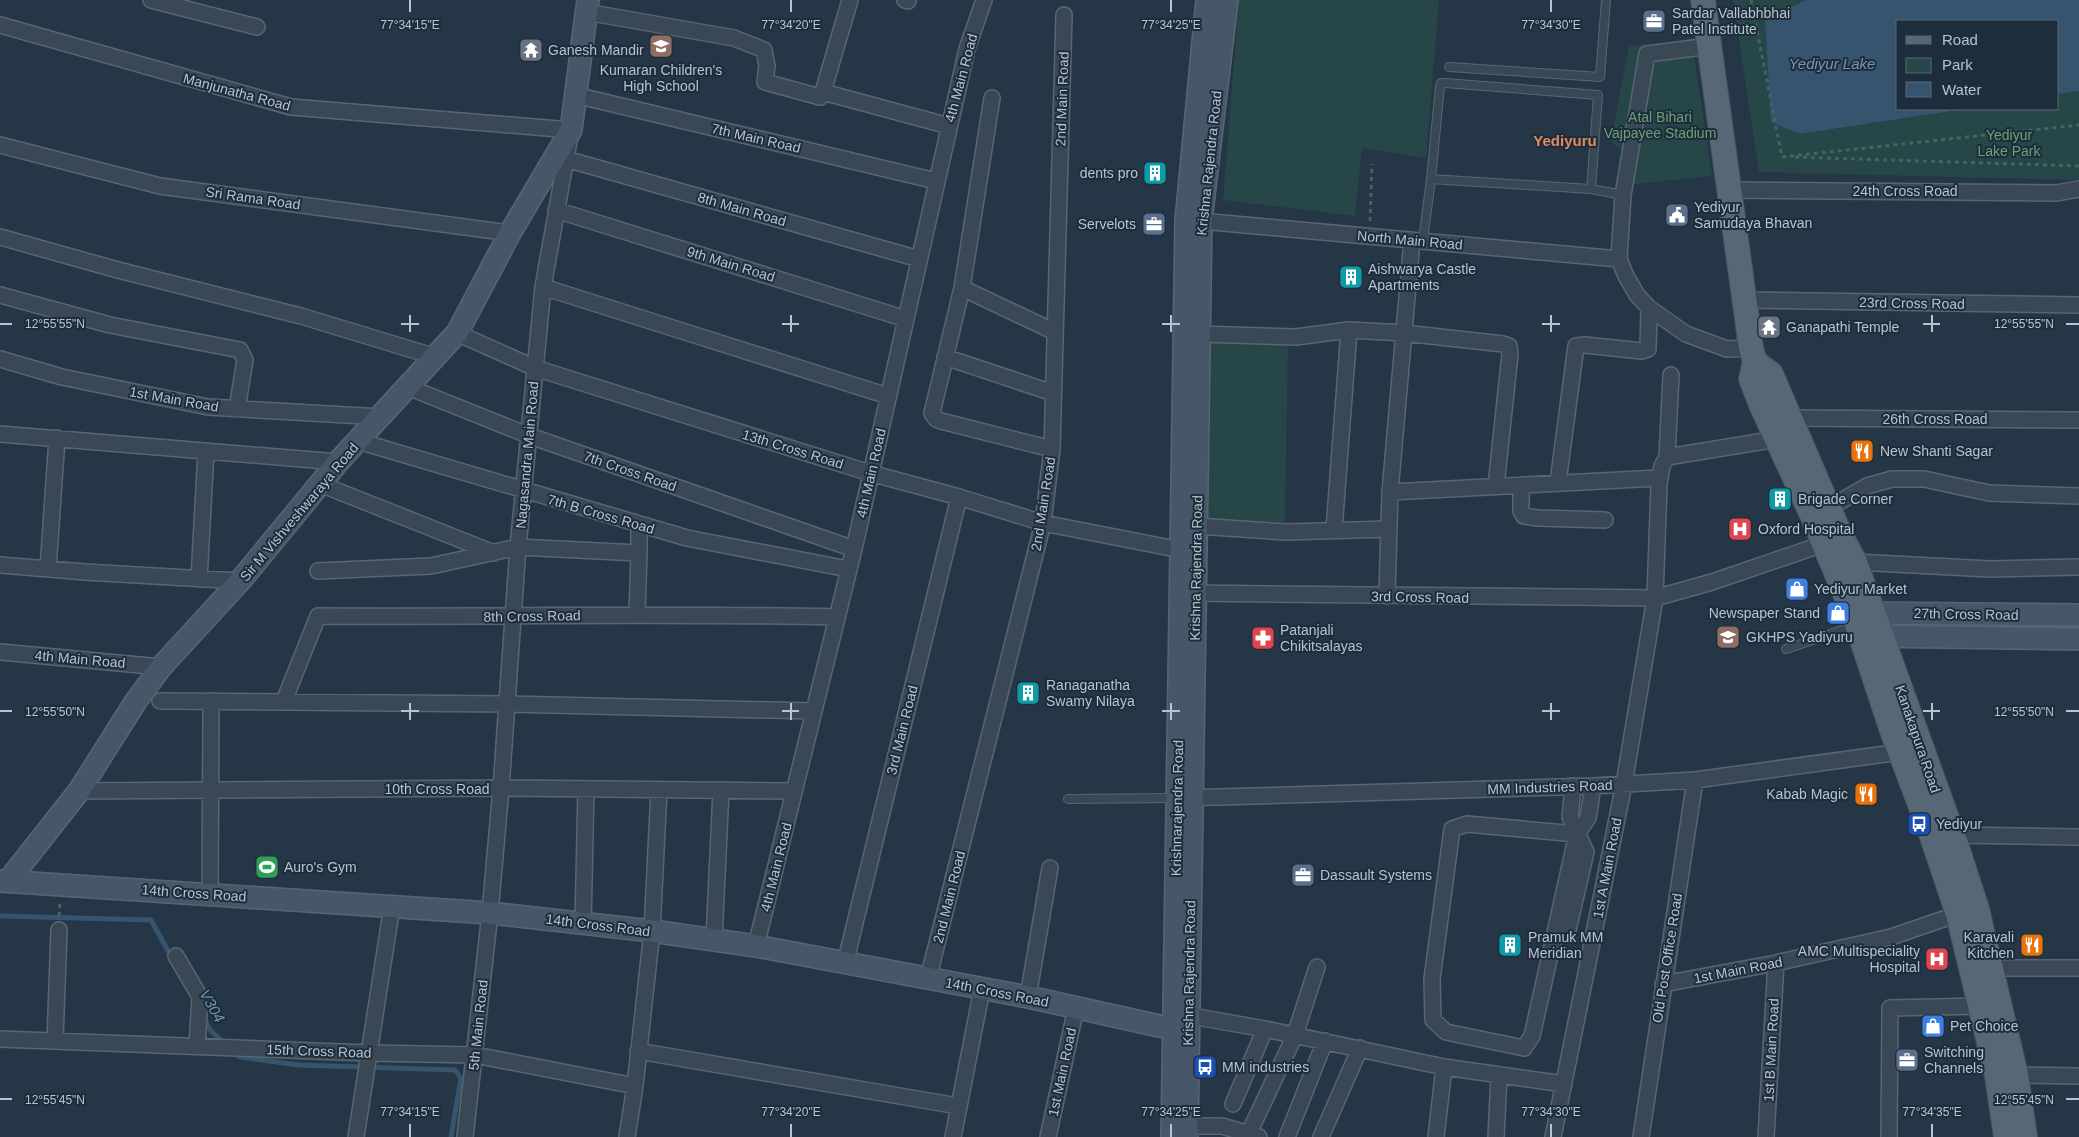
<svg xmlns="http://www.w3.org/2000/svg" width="2079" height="1137" font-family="Arial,sans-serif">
<rect width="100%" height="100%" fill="#253646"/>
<path fill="#274647" d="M1239,0H1439L1426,158L1362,148L1355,216L1223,200Z
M1733,0H1806L1765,19L1801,134L1965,109H2058V94L2079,91V180L1759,172Z
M1692,43L1712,176L1628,185L1630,158L1611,141L1629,45Z
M1211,343L1288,345L1285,522L1208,521Z"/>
<path fill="#37546e" d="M1806,0H2079V91L2058,94V21H1898V109H1965L1800,134L1771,122L1765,19Z"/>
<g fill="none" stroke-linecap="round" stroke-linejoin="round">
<path stroke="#37546e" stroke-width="5" d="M0,916L151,920L172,958
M204,1018L210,1030L225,1044
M233,1051L240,1057L299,1065L455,1070L461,1078L451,1137"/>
<g stroke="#586672" stroke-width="10">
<path id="lane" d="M1449,67L1600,77L1606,0
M1431,179L1440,86L1441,83H1445L1598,95L1591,189
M1423,241L1431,179L1591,189L1623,195
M1786,649L1848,628
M1068,799L1175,798"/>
</g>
<g stroke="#586672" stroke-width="18">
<path id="street" d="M151,0L257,27
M905,0L908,1
M586,12L734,38L764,50L767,66L765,82L820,97L823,92L850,0
M0,25L291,107L571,130L543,287L518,547L501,788L490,913L465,1137
M1710,46L1647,54L1623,195L1619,259L1626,276L1637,295L1649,308L1686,334L1727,349L1751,348
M823,92L949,126
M575,95L936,181
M992,98L962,288L1055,332
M0,145L160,186L510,233
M566,159L919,259
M1730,190L2056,193L2079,189
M556,210L906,319
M1201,221L1619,259
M0,237L118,270L301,316L436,357
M543,287L888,396
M962,288L932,413L936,419L941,421L1052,449
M0,295L110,325L240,350L245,360L237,409
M1745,300L2079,305
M457,333L535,368L870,473L959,497L1043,523L1181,550H1189
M1199,334L1296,337L1349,330
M945,357L1053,393
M0,359L62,377L208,407L381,417
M408,387L530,436L854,549
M1791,418L2079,420
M0,434L338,462
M358,441L687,538L848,569
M1667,457L1777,439
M1558,482L1576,346L1585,345L1642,351L1648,349L1649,308
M320,484L494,553
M1521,485V511L1524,516L1538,518L1605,520
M1390,492L1659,478
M1829,508L1867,486L1892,479H1924L1989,493L2079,496
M639,525V553
M1196,526L1286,532L1389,529
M1334,530L1349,330L1404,333L1503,344L1509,346L1510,354L1496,486
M1855,562L1990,569L2079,567
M0,565L85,572L240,581
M48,569L57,438
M318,571L431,566L518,547L639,553L637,615
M199,579L206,451
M1187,593L1655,598L1712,582L1832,541
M1387,596L1390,492L1412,240
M0,652L161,667
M160,701L507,704L813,711
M284,701L318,616C491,617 664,613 836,617
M79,791L501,788L794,791
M1183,798L1593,786L1695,780L1908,751
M1577,834L1467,824L1452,829L1432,979L1433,1020L1446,1032L1524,1048L1532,1036L1577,834L1588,818L1593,786
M1953,835L2079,837
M210,894L211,701
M583,924L586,789
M1568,930L1586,852L1570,817L1573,786
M714,940L721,790
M756,946L854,549L967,49L984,0
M176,956L200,997L197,1046
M845,964L959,497
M1991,968H2079
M928,979L1043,523L1052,449L1064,15
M1663,984L1776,963L1891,937L1958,914
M1028,997L1050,868
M1180,1014L1265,1029L1444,1067L1564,1084
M0,1039L369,1053L475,1055L635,1086
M55,1041L59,930
M638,1051L958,1106
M2016,1075L2079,1076
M1233,1104L1265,1029
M1187,1126H1222L1259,1137
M1249,1133L1295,1035L1317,967
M356,1137L392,906
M627,1137L635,1086L652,931L659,790
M953,1137L982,989
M1048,1137L1076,1008
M1287,1137L1325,1041
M1321,1137L1360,1048
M1436,1137L1444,1067
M1496,1137L1499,1075
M1553,1137L1624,784L1655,598L1659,484L1662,466L1667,457L1671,375
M1641,1137L1695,780
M1766,1137L1776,963
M1889,1137L1890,1008L1981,1006"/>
</g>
<g stroke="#586672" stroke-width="24">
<path id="secondary" d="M1857,613L2079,615
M1867,636L2079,639
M0,881L490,913L652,931L756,946L1028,997L1173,1029L1188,1030
M8,881L79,791L136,701L161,667L240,581L338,462L457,333L510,233L571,130L588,0
M1172,1137L1186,221L1207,0
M1187,1137L1201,221L1227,0"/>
</g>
<g stroke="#43515e" stroke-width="26">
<path id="primary" d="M1703,0L1751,348L1755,362L1751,379L1762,407L1812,515L1853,613L1891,728L1930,831L1958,914L1997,1076L2006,1137
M1755,362L1771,374L1840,534L1855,562L1953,835L1977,909L2016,1075L2025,1137"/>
</g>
<path stroke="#466262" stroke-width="3" stroke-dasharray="4 4" stroke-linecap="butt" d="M1751,0L1782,157
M1782,157L2079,125
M1795,157L2079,166
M1370,221L1372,164
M59,916L60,903"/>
<use href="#lane" stroke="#3a4855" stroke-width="8"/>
<use href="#street" stroke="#3a4855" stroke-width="15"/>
<use href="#secondary" stroke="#475769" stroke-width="21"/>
<use href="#primary" stroke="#586775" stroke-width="24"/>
</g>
<path fill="none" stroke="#b7c3ce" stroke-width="2" d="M410,0V12M791,0V12M1171,0V12M1551,0V12M410,315V332M791,315V332M1171,315V332M1551,315V332M1932,315V332M0,324H12M401,324H419M782,324H799M1162,324H1180M1542,324H1560M1923,324H1940M2066,324H2079M410,703V720M791,703V720M1171,703V720M1551,703V720M1932,703V720M0,711H12M401,711H419M782,711H799M1162,711H1180M1542,711H1560M1923,711H1940M2066,711H2079M0,1099H12M2066,1099H2079M410,1124V1137M791,1124V1137M1171,1124V1137M1551,1124V1137M1932,1124V1137"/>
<defs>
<g id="office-square" transform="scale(1.25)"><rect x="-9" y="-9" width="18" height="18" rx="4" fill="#5c6f8a" stroke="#1e2d3b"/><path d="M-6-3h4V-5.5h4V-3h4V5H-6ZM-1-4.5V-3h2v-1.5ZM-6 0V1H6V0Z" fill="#fff"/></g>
<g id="school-square" transform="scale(1.25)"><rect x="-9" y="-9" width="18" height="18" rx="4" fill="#8d6e63" stroke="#1e2d3b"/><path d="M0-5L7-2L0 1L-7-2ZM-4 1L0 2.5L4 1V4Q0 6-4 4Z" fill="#fff"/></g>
<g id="temple-square" transform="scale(1.25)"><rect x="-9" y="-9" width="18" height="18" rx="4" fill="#6b7280" stroke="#1e2d3b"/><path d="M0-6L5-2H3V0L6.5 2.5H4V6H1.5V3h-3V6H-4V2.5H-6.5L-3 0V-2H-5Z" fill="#fff"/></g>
<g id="building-square" transform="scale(1.25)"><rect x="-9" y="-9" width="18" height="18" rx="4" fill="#0f9aa8" stroke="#1e2d3b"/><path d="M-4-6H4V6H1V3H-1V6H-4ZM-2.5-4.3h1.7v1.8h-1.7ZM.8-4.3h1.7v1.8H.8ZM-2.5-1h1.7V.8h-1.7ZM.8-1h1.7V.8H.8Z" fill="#fff"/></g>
<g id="civic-square" transform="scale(1.25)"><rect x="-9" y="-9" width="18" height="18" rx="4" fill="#5c6f8a" stroke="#1e2d3b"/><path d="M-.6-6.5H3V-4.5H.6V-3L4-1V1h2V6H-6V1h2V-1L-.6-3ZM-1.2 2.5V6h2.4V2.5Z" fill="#fff"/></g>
<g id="restaurant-square" transform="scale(1.25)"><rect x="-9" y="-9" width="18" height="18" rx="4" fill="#e8710a" stroke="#1e2d3b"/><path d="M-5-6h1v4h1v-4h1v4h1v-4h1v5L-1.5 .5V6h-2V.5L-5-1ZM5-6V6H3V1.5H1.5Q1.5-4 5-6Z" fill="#fff"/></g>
<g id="hospital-square" transform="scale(1.25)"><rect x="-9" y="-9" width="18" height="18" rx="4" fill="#e0444e" stroke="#1e2d3b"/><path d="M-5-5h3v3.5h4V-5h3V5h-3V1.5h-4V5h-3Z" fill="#fff"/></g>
<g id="shop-square" transform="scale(1.25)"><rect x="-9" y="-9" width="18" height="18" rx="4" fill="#3f7fe0" stroke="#1e2d3b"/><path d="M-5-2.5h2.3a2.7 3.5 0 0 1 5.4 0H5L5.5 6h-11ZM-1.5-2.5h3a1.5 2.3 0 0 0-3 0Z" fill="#fff"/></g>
<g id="pharmacy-square" transform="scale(1.25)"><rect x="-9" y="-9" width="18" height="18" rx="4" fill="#e0444e" stroke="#1e2d3b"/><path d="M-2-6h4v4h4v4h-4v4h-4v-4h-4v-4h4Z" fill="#fff"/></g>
<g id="bus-square" transform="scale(1.25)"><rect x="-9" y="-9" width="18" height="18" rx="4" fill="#1a4fb4" stroke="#1e2d3b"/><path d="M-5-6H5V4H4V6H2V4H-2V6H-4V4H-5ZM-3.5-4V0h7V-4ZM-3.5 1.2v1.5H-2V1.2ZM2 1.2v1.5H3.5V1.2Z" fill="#fff"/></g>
<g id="stadium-square" transform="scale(1.25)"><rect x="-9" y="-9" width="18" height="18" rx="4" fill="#2e9e5b" stroke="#1e2d3b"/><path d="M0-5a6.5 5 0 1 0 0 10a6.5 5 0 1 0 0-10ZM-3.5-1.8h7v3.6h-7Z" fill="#fff"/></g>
</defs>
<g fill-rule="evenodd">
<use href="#office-square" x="1654" y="21"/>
<use href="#school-square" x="661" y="46"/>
<use href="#temple-square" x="531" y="50"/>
<use href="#building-square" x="1155" y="173"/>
<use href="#civic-square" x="1677" y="215"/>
<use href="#office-square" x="1154" y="224"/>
<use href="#building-square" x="1351" y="277"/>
<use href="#temple-square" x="1769" y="327"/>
<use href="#restaurant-square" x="1862" y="451"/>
<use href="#building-square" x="1780" y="499"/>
<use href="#hospital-square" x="1740" y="529"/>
<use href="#shop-square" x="1797" y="589"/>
<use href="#shop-square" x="1838" y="613"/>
<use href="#school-square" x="1728" y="637"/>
<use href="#pharmacy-square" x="1263" y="638"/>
<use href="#building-square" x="1028" y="693"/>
<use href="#restaurant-square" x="1866" y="794"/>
<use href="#bus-square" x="1919" y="824"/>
<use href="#stadium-square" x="267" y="867"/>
<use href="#office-square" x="1303" y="875"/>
<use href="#building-square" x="1510" y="945"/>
<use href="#restaurant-square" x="2032" y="945"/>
<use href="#hospital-square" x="1937" y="959"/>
<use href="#shop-square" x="1933" y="1026"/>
<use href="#office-square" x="1907" y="1060"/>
<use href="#bus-square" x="1205" y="1067"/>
</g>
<g text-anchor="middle" stroke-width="4" stroke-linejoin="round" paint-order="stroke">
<g font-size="14" fill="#b7c3ce" stroke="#1e2d3b" text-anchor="start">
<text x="1672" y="18">Sardar Vallabhbhai<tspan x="1672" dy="16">Patel Institute</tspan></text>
<text x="548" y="55">Ganesh Mandir</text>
<text x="661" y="75" text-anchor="middle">Kumaran Children's<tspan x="661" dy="16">High School</tspan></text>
<text x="1138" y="178" text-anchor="end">dents pro</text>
<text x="1694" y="212">Yediyur<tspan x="1694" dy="16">Samudaya Bhavan</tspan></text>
<text x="1136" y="229" text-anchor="end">Servelots</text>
<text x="1368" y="274">Aishwarya Castle<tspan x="1368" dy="16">Apartments</tspan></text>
<text x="1786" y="332">Ganapathi Temple</text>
<text x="1880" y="456">New Shanti Sagar</text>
<text x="1798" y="504">Brigade Corner</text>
<text x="1758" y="534">Oxford Hospital</text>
<text x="1814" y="594">Yediyur Market</text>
<text x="1820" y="618" text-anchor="end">Newspaper Stand</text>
<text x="1280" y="635">Patanjali<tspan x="1280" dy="16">Chikitsalayas</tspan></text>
<text x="1746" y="642">GKHPS Yadiyuru</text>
<text x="1046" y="690">Ranaganatha<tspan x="1046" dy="16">Swamy Nilaya</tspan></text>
<text x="1848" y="799" text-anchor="end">Kabab Magic</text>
<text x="1936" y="829">Yediyur</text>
<text x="284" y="872">Auro's Gym</text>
<text x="1320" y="880">Dassault Systems</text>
<text x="1528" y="942">Pramuk MM<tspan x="1528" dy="16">Meridian</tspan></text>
<text x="2014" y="942" text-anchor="end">Karavali<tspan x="2014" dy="16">Kitchen</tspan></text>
<text x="1920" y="956" text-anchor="end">AMC Multispeciality<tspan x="1920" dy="16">Hospital</tspan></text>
<text x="1950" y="1031">Pet Choice</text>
<text x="1924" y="1057">Switching<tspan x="1924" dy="16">Channels</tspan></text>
<text x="1222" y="1072">MM industries</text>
</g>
<g font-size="14" fill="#b7c3ce" stroke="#1e2d3b">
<text transform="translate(961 78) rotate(-75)" y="5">4th Main Road</text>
<text transform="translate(237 92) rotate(15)" y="5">Manjunatha Road</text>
<text transform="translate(1062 99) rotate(-88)" y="5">2nd Main Road</text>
<text transform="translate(756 138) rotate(13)" y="5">7th Main Road</text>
<text transform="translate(1209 163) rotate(-84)" y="5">Krishna Rajendra Road</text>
<text x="1905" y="196">24th Cross Road</text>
<text transform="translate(253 198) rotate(8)" y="5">Sri Rama Road</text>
<text transform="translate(742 209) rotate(16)" y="5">8th Main Road</text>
<text transform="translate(1410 240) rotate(5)" y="5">North Main Road</text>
<text transform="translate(731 264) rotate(17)" y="5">9th Main Road</text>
<text transform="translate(1912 303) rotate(1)" y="5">23rd Cross Road</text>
<text transform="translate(174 399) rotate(10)" y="5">1st Main Road</text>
<text x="1935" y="424">26th Cross Road</text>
<text transform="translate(793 449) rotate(17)" y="5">13th Cross Road</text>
<text transform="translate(527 455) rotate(-85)" y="5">Nagasandra Main Road</text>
<text transform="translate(630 471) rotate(19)" y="5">7th Cross Road</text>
<text transform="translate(871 473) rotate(-77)" y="5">4th Main Road</text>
<text transform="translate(1043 504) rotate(-81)" y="5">2nd Main Road</text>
<text transform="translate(299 512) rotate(-50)" y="5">Sir M Vishveshwaraya Road</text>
<text transform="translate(601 514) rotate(16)" y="5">7th B Cross Road</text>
<text transform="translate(1196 568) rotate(-89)" y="5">Krishna Rajendra Road</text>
<text transform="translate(1420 597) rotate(1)" y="5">3rd Cross Road</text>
<text transform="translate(1966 614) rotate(1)" y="5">27th Cross Road</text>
<text transform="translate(532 616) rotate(-1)" y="5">8th Cross Road</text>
<text transform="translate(80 659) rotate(5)" y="5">4th Main Road</text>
<text transform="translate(902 730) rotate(-76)" y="5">3rd Main Road</text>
<text transform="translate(1918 739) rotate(71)" y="5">Kanakapura Road</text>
<text transform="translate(1550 787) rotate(-2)" y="5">MM Industries Road</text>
<text x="437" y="794">10th Cross Road</text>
<text transform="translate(1177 808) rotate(-89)" y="5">Krishnarajendra Road</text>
<text transform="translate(776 867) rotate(-76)" y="5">4th Main Road</text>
<text transform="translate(1607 868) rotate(-79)" y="5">1st A Main Road</text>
<text transform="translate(194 893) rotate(4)" y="5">14th Cross Road</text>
<text transform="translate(949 897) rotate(-76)" y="5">2nd Main Road</text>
<text transform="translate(598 925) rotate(7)" y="5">14th Cross Road</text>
<text transform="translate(1667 958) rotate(-81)" y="5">Old Post Office Road</text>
<text transform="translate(1738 970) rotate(-11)" y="5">1st Main Road</text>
<text transform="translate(1189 973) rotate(-89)" y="5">Krishna Rajendra Road</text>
<text transform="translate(997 992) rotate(11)" y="5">14th Cross Road</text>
<text transform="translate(478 1025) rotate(-84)" y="5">5th Main Road</text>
<text transform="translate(1771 1050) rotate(-87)" y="5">1st B Main Road</text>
<text transform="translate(319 1051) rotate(2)" y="5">15th Cross Road</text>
<text transform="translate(1062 1072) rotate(-78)" y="5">1st Main Road</text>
</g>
<g font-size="14" fill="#6ca273" stroke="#1e2d3b">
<text x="1660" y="122">Atal Bihari<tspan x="1660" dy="16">Vajpayee Stadium</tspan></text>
<text x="2009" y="140">Yediyur<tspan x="2009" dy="16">Lake Park</tspan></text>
</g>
<g font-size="15" font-style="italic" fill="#7596b4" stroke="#1e2d3b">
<text x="1832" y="69">Yediyur Lake</text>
<text transform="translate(212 1006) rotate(60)" y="5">V304</text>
</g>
<g font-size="15" font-weight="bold" fill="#e08b60" stroke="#1e2d3b">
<text x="1565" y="146">Yediyuru</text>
</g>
</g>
<g font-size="12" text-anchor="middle" fill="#b7c3ce" stroke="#1e2d3b" stroke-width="4" stroke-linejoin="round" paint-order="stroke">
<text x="410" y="29">77°34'15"E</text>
<text x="791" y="29">77°34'20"E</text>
<text x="1171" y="29">77°34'25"E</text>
<text x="1551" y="29">77°34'30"E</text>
<text x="55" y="328">12°55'55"N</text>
<text x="2024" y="328">12°55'55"N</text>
<text x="55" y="716">12°55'50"N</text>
<text x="2024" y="716">12°55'50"N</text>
<text x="55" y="1104">12°55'45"N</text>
<text x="2024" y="1104">12°55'45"N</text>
<text x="410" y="1116">77°34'15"E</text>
<text x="791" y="1116">77°34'20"E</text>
<text x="1171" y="1116">77°34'25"E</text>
<text x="1551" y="1116">77°34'30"E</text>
<text x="1932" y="1116">77°34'35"E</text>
</g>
<rect x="1896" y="20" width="162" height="90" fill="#1e2d3b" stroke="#5b6976"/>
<rect x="1906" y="36" width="25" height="8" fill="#586775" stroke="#5b6976"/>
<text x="1942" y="45" font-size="15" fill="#b7c3ce">Road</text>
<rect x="1906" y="58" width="25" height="15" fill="#274647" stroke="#5b6976"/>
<text x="1942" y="70" font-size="15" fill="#b7c3ce">Park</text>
<rect x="1906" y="82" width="25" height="15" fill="#37546e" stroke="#5b6976"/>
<text x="1942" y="95" font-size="15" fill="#b7c3ce">Water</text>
</svg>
